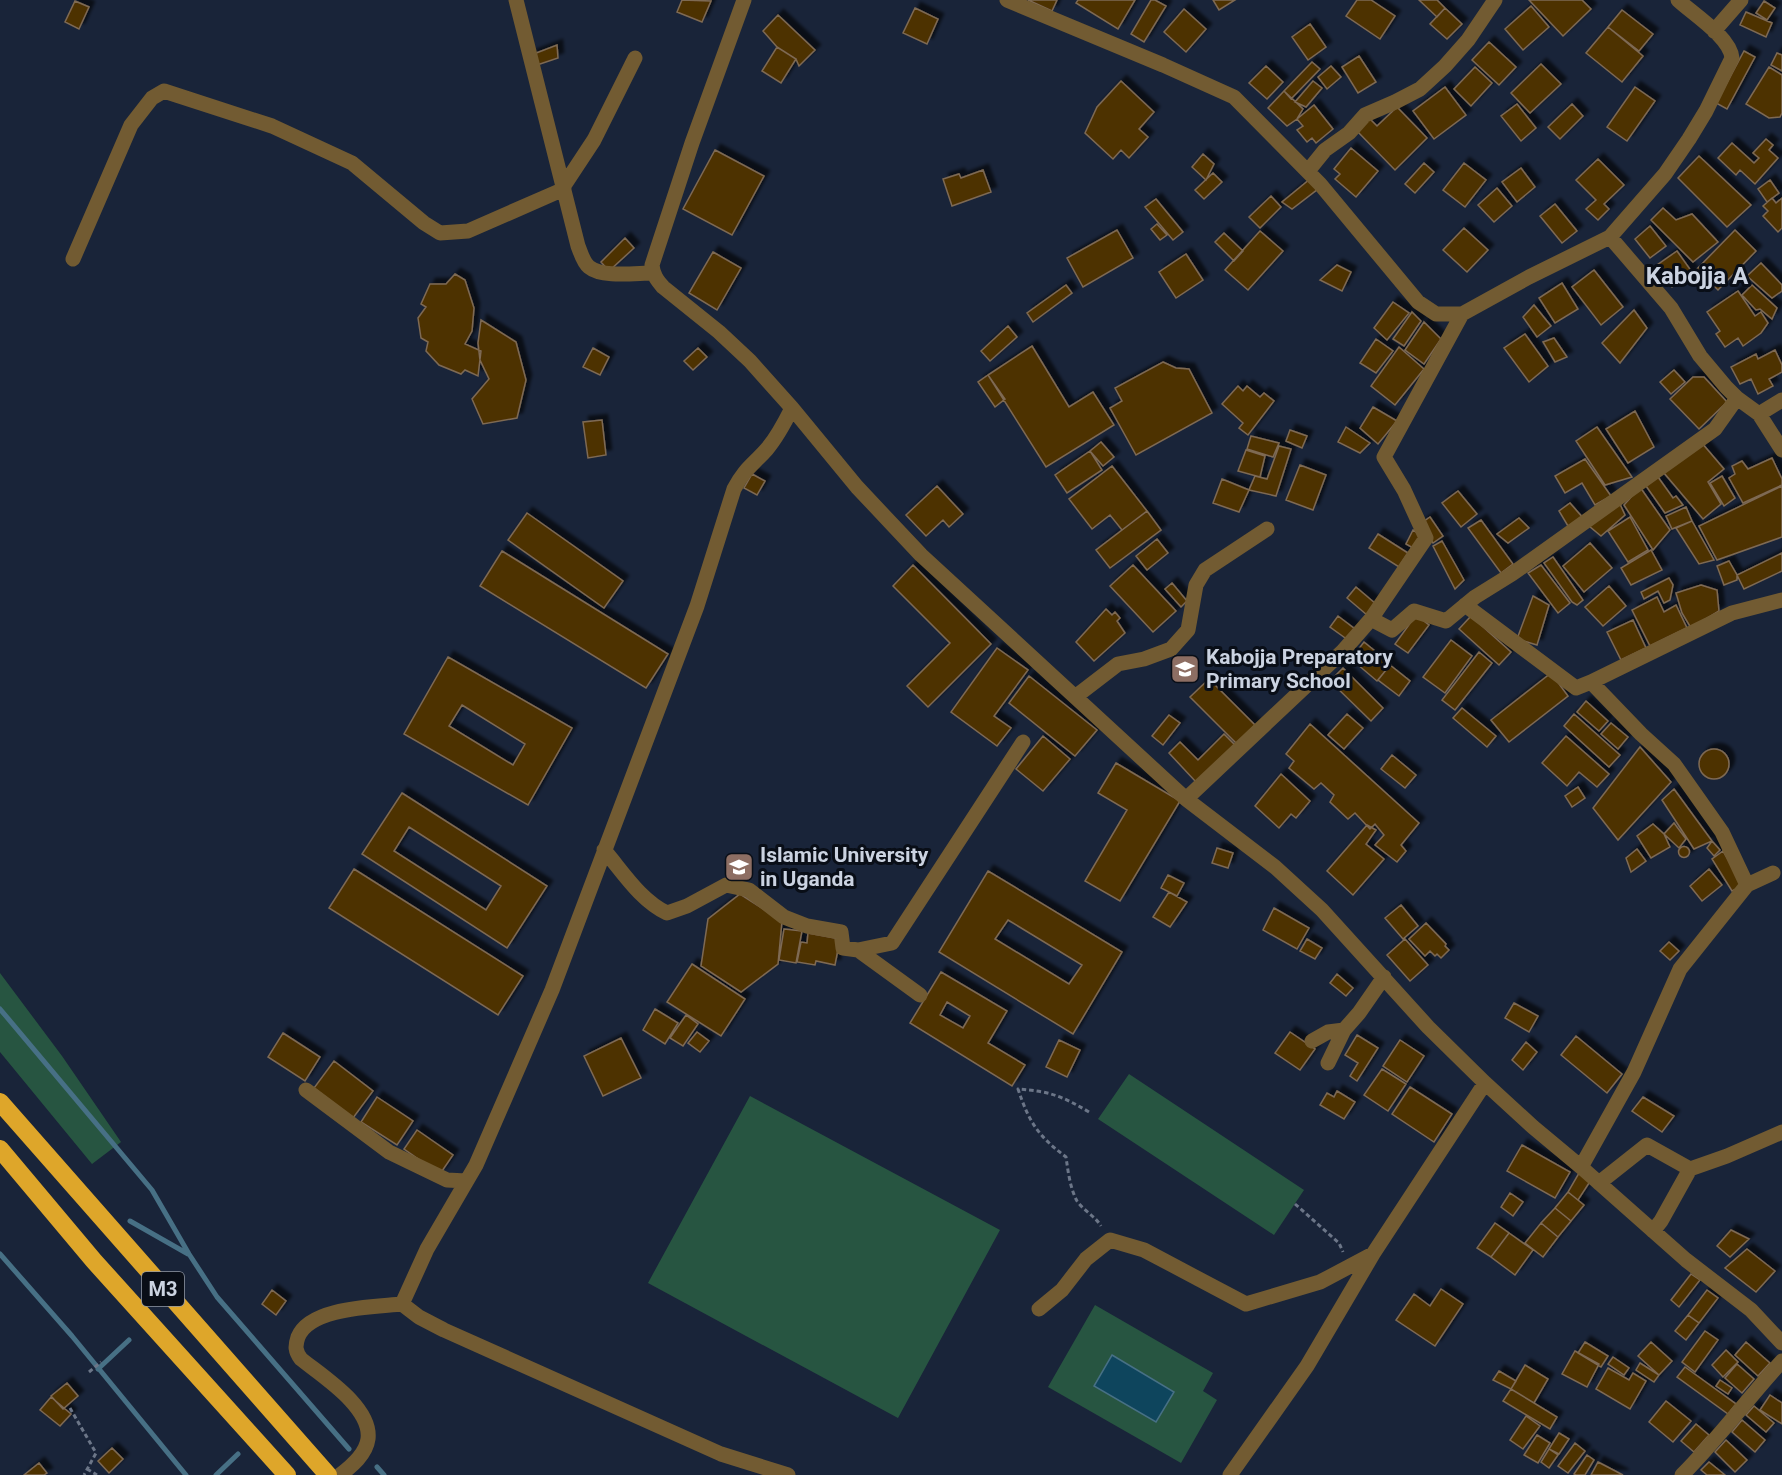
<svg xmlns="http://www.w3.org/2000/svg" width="1782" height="1475" font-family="Roboto,sans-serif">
<defs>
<filter id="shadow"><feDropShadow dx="5.5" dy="-5.5" stdDeviation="1.5" flood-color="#0009"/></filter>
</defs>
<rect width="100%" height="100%" fill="#192439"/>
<path fill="#275541" d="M0,973L62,1056L121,1142L92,1164L0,1052Z
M1129,1074L1304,1190L1274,1235L1098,1119Z
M750,1096L1000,1230L898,1418L648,1283Z
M1095,1305L1213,1373L1203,1391L1217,1400L1181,1463L1048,1387Z"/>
<path fill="#0e455d" stroke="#477085" stroke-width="1.5" d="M1112,1355L1174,1392L1156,1422L1094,1386Z"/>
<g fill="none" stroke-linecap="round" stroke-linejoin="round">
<path stroke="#477085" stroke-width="5" d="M0,1009L152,1190L189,1254L217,1297L349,1449
M130,1221L188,1254
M0,1254L72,1336L186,1475
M98,1369L129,1340
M377,1467L384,1475
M216,1475L238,1454"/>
</g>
<path fill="#4d3006" stroke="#7e6a53" stroke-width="1.5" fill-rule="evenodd" filter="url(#shadow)" d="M682,0L711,1L702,22L677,12Z
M1028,0H1057L1052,11Z
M1078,0H1135L1118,29L1076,3Z
M1151,0H1155L1166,6L1144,42L1131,34Z
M1213,0H1235L1219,10Z
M1357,0H1371L1395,16L1380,39L1346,16Z
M1419,0H1437L1445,8L1437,17Z
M1529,0H1582L1591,9L1563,36Z
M75,1L89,7L79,29L65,22Z
M1764,1L1775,8L1767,20L1756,13Z
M1531,6L1549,27L1523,50L1505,29Z
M915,8L938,19L927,44L903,33Z
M1445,8L1462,24L1447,39L1430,24Z
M1184,9L1206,29L1186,52L1164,32Z
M1622,10L1653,34L1639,51L1608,27Z
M1746,12L1772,23L1766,37L1740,25Z
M778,15L815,50L799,66L796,59L777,47L763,31Z
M1310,24L1326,47L1308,60L1292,37Z
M1608,27L1643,56L1622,82L1586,53Z
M1489,42L1516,67L1499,85L1472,60Z
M557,45L558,58L534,66L531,55Z
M777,47L796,59L781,83L762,71Z
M1744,51L1755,57L1727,109L1716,103Z
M1777,53L1782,55V71L1771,65Z
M1359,56L1376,82L1358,93L1342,67Z
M1312,62L1320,69L1291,99L1284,91Z
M1541,64L1561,84L1530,113L1511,93Z
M1266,66L1283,82L1267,99L1249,83Z
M1331,66L1341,77L1327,89L1318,77Z
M1475,67L1492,83L1471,106L1454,89Z
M1769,67L1782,75V113L1780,117L1769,118L1746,104Z
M1121,81L1154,112L1139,129L1148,137L1129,158L1121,150L1113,159L1085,133L1097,107Z
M1313,81L1322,88L1306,107L1295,102Z
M1445,87L1466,115L1434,139L1413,111Z
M1635,87L1655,101L1627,141L1607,127Z
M1284,91L1303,109L1297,119L1287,126L1268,108Z
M1517,104L1536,128L1521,141L1501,116Z
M1572,104L1583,116L1560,139L1548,127Z
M1314,105L1333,129L1316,143L1312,138L1307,142L1297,130L1303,126L1297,119Z
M1397,107L1427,138L1395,170L1356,130L1368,117L1377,126Z
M1766,139L1773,145L1769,150L1778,158L1755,184L1740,170L1736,175L1718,158L1732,143L1754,163L1759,158L1753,153Z
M1351,148L1378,171L1356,197L1335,179L1340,174L1334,169Z
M715,150L764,176L732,235L683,209Z
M1203,154L1214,164L1206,180L1192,167Z
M1699,156L1751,205L1727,227L1678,178Z
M1598,159L1624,185L1604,204L1609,209L1598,220L1586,209L1596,200L1576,180Z
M1424,163L1434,172L1415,193L1405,184Z
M1464,163L1486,180L1465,207L1443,190Z
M1521,168L1535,187L1517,202L1502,182Z
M983,170L991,192L952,206L943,179L959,174L961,178Z
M1213,173L1222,182L1204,199L1195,190Z
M1310,179L1318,189L1292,209L1282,202Z
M1770,180L1779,193L1767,202L1758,189Z
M1497,188L1512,206L1494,222L1478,205Z
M1271,196L1281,207L1260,228L1249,217Z
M1772,198L1776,203L1782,198V228L1778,232L1763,216L1768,211L1763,206Z
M1156,199L1183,232L1173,240L1145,207Z
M1555,204L1577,231L1562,243L1540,216Z
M1663,208L1676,220L1692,214L1718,242L1693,262L1651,220Z
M1157,224L1167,235L1160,240L1151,229Z
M1650,226L1666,246L1650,258L1635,239Z
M1464,228L1488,250L1467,272L1443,250Z
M1117,230L1133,258L1083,287L1067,258Z
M1735,230L1756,251L1718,290L1697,269Z
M1260,231L1283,251L1248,290L1225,270Z
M1224,233L1243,251L1234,261L1215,242Z
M625,238L634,248L609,271L601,262Z
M1677,251L1692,272L1672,287L1657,265Z
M713,252L741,268L717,310L689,293Z
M1186,254L1203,280L1176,298L1159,272Z
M1761,263L1782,285V291L1772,298L1747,276Z
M1337,265L1351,272L1342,291L1320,280Z
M1594,270L1623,307L1601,325L1572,287Z
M455,274L465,280L474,308L472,331L465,344L481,351L478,376L465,370L461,374L439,365L426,351L428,342L421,338L418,318L426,307L421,304L430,284H446Z
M1562,283L1578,309L1555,323L1539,298Z
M1066,285L1072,293L1033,322L1027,313Z
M1752,285L1777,308L1772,319L1760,309L1756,310L1742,295Z
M1738,291L1755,316L1761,312L1768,323L1761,333L1743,346L1738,338L1725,347L1716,334L1720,331L1707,312Z
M1393,302L1409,313L1387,340L1374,328Z
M1534,305L1551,326L1537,337L1523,317Z
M1634,310L1647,328L1620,363L1602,343Z
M1412,312L1421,321L1404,346L1393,339Z
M481,320L516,342L526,380L517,418L483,424L472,399L489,379L480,360L478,343Z
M1424,322L1441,339L1424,364L1405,350Z
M1008,326L1017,337L990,361L981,351Z
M1525,334L1548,366L1529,382L1504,348Z
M1554,338L1567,357L1555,362L1543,342Z
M1376,339L1393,351L1376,373L1360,363Z
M1032,346L1069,407L1093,392L1114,425L1046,467L988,375Z
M1399,347L1424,369L1395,405L1371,386Z
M593,348L609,357L600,375L583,367Z
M698,348L707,357L693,370L684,361Z
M1775,350L1782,365V372L1769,379L1773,386L1758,394L1751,379L1740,384L1731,367L1756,354L1758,359Z
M1163,362L1176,368L1189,369L1212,413L1136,455L1110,408L1122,401L1115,388Z
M1674,370L1685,382L1671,394L1660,382Z
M988,375L1005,399L995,407L978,382Z
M1693,377H1704L1727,402L1699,429L1670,399Z
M1238,386L1243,391L1247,386L1260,397L1264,393L1274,401L1248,435L1239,428L1243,423L1222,404Z
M1373,407L1397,421L1378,444L1360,428Z
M1635,411L1654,447L1628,463L1606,429Z
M602,420L606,455L588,458L583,422Z
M1346,427L1370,443L1360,453L1338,442Z
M1597,427L1632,477L1605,485L1576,441Z
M1290,430L1307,436L1302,448L1286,441Z
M1251,436L1279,443L1273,457L1247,449Z
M1101,442L1114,457L1103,466L1090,451Z
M1701,442L1724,469L1708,482L1721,504L1703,519L1664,473Z
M1279,446L1291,449L1276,496L1249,490L1255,476L1267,479Z
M1246,450L1265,456L1260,477L1238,471Z
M1090,451L1102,470L1067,493L1055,475Z
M1772,458L1782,479V485L1743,503L1729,478L1735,474L1732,466L1742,461L1748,469Z
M1585,459L1611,496L1595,505L1582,483L1565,493L1555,476Z
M1300,465L1326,475L1313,510L1286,500Z
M1112,466L1147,511L1122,530L1110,515L1092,529L1069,499Z
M752,474L765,481L757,495L744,488Z
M1722,476L1735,498L1724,506L1710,483Z
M1658,477L1673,498L1676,496L1683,505L1665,513L1646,486Z
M1222,479L1249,490L1239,512L1213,503Z
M937,486L963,514L949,527L943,520L926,536L906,515Z
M1782,486V537L1717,560L1699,526Z
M1640,487L1670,530L1653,550L1624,505Z
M1458,491L1477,514L1461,527L1442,503Z
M1619,502L1625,515L1601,536L1589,526Z
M1570,503L1584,519L1568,526L1559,511Z
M1686,507L1692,521L1672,529L1666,516Z
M1147,511L1161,530L1110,568L1096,550Z
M527,513L623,581L604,608L508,540Z
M1430,517L1443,536L1433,543L1420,524Z
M1630,517L1648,550L1628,562L1608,531Z
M1519,518L1529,528L1508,543L1497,534Z
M1481,520L1513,564L1501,573L1468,528Z
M1692,521L1714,560L1699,564L1676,528Z
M1413,530L1421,535L1413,548L1406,544Z
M1378,534L1408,553L1399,567L1369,548Z
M1157,539L1168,553L1147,570L1136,556Z
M1442,541L1464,580L1455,589L1433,546Z
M1590,543L1612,568L1584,592L1563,566Z
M1651,550L1662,570L1631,585L1621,568Z
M502,551L668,654L646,688L480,586Z
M1782,553V571L1744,589L1737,575Z
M1553,557L1583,600L1577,605L1572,602L1544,563Z
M1729,561L1737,575V580L1724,585L1717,566Z
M913,565L991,644L928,707L907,686L950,643L893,586Z
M1133,565L1176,611L1153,632L1110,586Z
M1541,565L1570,603L1558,613L1528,573Z
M1669,578L1673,585L1670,600L1664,603L1658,591L1644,599L1641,592Z
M1172,583L1187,601L1181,607L1165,589Z
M1701,585L1717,590L1719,611L1691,628L1682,613L1676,593Z
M1609,586L1626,606L1603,626L1585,607Z
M1356,587L1376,604L1367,615L1347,598Z
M1533,596L1549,605L1537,645L1517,639Z
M1657,597L1664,612L1676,605L1687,628L1650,646L1632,610Z
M1106,609L1112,615L1115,612L1120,618L1117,621L1125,633L1094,661L1076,642Z
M1416,615L1429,625L1408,653L1395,644Z
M1338,616L1355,629L1348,640L1330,627Z
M1471,616L1511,652L1499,665L1459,629Z
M1633,620L1646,648L1621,660L1607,632Z
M1451,640L1472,656L1445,693L1423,677Z
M1364,642L1391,664L1377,681L1351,659Z
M997,648L1028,670L994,716L1011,728L997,746L951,712Z
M1479,652L1492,663L1455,710L1442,700Z
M448,657L572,728L528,805L404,734ZM462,705L525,744L513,765L449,726Z
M1390,665L1410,681L1399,696L1378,680Z
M1343,668L1383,708L1371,721L1330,681Z
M1551,673L1568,696L1509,742L1491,720Z
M1029,676L1097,730L1075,756L1009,703Z
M1209,679L1255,725L1237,744L1190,697Z
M1586,701L1608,721L1599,731L1577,712Z
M1462,708L1496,736L1487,747L1453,718Z
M1347,714L1363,728L1344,749L1328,735Z
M1574,714L1620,755L1609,767L1564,726Z
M1169,715L1180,723L1163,745L1152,736Z
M1611,723L1628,737L1618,749L1601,734Z
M1310,724L1419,823L1401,845L1406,851L1397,862L1375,845L1384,835L1375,824L1370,829L1355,813L1348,819L1330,802L1334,795L1321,783L1314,789L1289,768L1294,761L1286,754Z
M1224,734L1235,745L1196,782L1169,753L1180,742L1198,760Z
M1043,736L1070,759L1043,791L1016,769Z
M1566,736L1609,774L1597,787L1579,772L1567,786L1542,763Z
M1640,747L1671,782L1618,840L1593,808Z
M1699 764a15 15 0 1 1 30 0a15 15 0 1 1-30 0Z
M1392,755L1416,775L1405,788L1381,769Z
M1116,763L1180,801L1120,901L1085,881L1127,810L1098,793Z
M1281,774L1310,801L1296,818L1291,814L1279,828L1255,806Z
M1578,787L1585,798L1572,807L1565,796Z
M1674,789L1712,841L1694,849L1662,800Z
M402,793L547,886L507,948L362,854ZM409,827L501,886L486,910L394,851Z
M1674,823L1686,839L1679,848L1664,834Z
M1653,824L1664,834L1670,847L1651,858L1637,836Z
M1367,825L1376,830L1366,844L1384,859L1353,895L1327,871Z
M1712,841L1720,850L1714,856L1707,848Z
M1678.5 852a5.5 5.5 0 1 1 11 0a5.5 5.5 0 1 1-11 0Z
M1217,848L1233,853L1228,868L1212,863Z
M1637,849L1646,861L1631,872L1626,858Z
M1723,851L1744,885L1732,891L1712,859Z
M354,869L523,976L498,1015L329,908Z
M1709,869L1722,885L1702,901L1690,886Z
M988,871L1122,952L1073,1034L939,952ZM1008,920L1082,965L1069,984L995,939Z
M1168,875L1184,883L1177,896L1161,888Z
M1169,892L1187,902L1170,927L1153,917Z
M740,894L782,921L778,964L741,992L701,966L708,919Z
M1401,905L1418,926L1403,939L1385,918Z
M1274,908L1309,928L1297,949L1263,930Z
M1426,923L1446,944L1445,946L1449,950L1441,958L1437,954L1435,956L1430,951L1425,956L1409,939Z
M784,929L802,931L796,963L779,960Z
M808,933L840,939L835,965L816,961L815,965L797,962L801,942L807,943Z
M1307,939L1322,948L1315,959L1300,951Z
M1405,939L1428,965L1410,981L1387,955Z
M1669,942L1679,951L1670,960L1660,951Z
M692,964L745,999L721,1036L667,1002Z
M941,972L1007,1011L988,1043L1025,1065L1012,1086L910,1023ZM947,1002L970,1016L963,1028L940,1015Z
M1337,974L1353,988L1346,996L1330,983Z
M1514,1003L1538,1016L1529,1032L1505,1018Z
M655,1009L678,1023L665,1044L643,1030Z
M686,1015L698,1024L683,1046L670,1038Z
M697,1032L709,1041L700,1052L688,1043Z
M1290,1032L1315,1049L1300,1070L1275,1053Z
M283,1033L320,1057L305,1081L268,1057Z
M1357,1035L1378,1048L1357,1081L1350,1076L1358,1063L1345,1055Z
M1576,1036L1622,1074L1607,1093L1561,1055Z
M621,1038L641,1078L603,1096L584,1056Z
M1059,1040L1080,1050L1067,1077L1046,1067Z
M1400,1040L1424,1056L1407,1082L1383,1066Z
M1526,1042L1537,1052L1523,1070L1512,1060Z
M334,1061L373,1091L353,1118L314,1088Z
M1382,1069L1406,1084L1388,1111L1364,1095Z
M1410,1087L1452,1114L1434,1142L1392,1114Z
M1337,1091L1355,1102L1344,1119L1320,1105L1327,1093L1334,1097Z
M377,1097L413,1121L397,1145L361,1122Z
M1643,1097L1674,1116L1662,1132L1632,1111Z
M417,1130L453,1155L440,1174L404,1149Z
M1522,1145L1570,1172L1555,1198L1507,1171Z
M1579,1173L1591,1180L1578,1200L1568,1192Z
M1568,1192L1584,1205L1571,1221L1555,1208Z
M1510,1193L1523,1202L1513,1216L1501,1207Z
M1555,1208L1571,1221L1558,1237L1541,1223Z
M1495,1223L1509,1233L1491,1257L1477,1248Z
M1541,1223L1558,1237L1543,1257L1525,1243Z
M1731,1230L1749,1239L1730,1257L1717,1246Z
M1509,1233L1533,1250L1515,1275L1491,1257Z
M1747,1249L1775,1271L1756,1292L1725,1268Z
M1691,1274L1700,1280L1679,1307L1671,1300Z
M1441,1289L1463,1304L1435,1346L1396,1320L1414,1294L1430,1306Z
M272,1290L286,1301L276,1315L262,1304Z
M1707,1290L1718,1298L1699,1323L1688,1315Z
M1688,1315L1699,1323L1686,1340L1675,1331Z
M1705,1331L1718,1340L1695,1372L1682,1362Z
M1585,1342L1608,1356L1601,1367L1578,1353Z
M1651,1342L1672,1361L1659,1375L1638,1356Z
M1746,1342L1770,1363L1758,1376L1735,1355Z
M1726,1350L1738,1362L1723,1377L1712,1365Z
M1575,1351L1599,1364L1587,1387L1562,1374Z
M1613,1357L1629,1368L1624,1375L1608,1364Z
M1640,1363L1659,1375L1654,1382L1636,1370Z
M1737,1364L1754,1379L1742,1393L1725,1378Z
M1525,1365L1548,1379L1534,1403L1511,1389Z
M1685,1367L1736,1404L1728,1414L1677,1377Z
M1608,1368L1629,1380L1633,1373L1646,1381L1630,1409L1596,1389Z
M1499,1371L1516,1381L1511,1389L1493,1380Z
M1720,1380L1732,1388L1728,1394L1716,1386Z
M67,1383L78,1396L63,1409L51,1396Z
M1511,1389L1557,1417L1550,1429L1503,1401Z
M1770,1395L1782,1403V1424L1760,1410Z
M51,1397L71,1414L60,1426L40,1410Z
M1666,1401L1691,1421L1673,1442L1649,1422Z
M1754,1406L1774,1423L1766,1432L1746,1415Z
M1526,1416L1540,1426L1523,1449L1510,1440Z
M1742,1420L1765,1440L1755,1452L1732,1432Z
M1696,1424L1709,1435L1694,1452L1681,1441Z
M1559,1433L1569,1439L1559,1454L1549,1449Z
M1537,1435L1550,1443L1538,1463L1524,1455Z
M1726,1440L1747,1460L1735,1472L1715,1452Z
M1575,1443L1585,1451L1568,1473L1558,1466Z
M112,1448L123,1459L109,1473L98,1461Z
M1549,1449L1558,1455L1549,1468L1541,1462Z
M1587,1455L1594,1460L1585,1475H1576L1574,1474Z
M1598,1462L1623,1475H1591Z
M1709,1462L1725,1475H1707L1701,1470Z
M39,1463L47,1473L44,1475H24Z"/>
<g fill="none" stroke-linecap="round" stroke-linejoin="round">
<path stroke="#6c7688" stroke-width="3" stroke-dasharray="4.5 3" stroke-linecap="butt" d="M1089,1112C1062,1096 1049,1091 1018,1089C1029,1122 1038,1136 1066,1157C1068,1171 1070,1188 1077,1201C1083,1210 1095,1216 1101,1226
M1295,1204L1339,1243L1343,1252
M89,1372L101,1362
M70,1408L96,1453L84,1475
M87,1469L97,1475"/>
<path stroke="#725b32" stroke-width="15" d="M516,0L578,246C581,253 583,262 589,267C602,278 636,273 653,273
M744,0L692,143L652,265C653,275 657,280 663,287L719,332L750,361L792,408L857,487L921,555L1186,799L1275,867L1322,910L1428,1027L1485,1083L1533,1127L1581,1167L1686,1260L1751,1310L1782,1343
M1007,0L1163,65L1234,97L1320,184L1418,302L1436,314H1462L1529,277L1610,237L1665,174L1689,139L1706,111L1732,58C1730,37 1693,14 1678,0
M1714,31L1741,0
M1308,171L1325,150L1349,133L1365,115L1395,102L1420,89L1445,66L1468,40L1495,0
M563,187L594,140L635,58
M1610,237L1671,308L1700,356L1726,387L1737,398L1759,414L1782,450
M73,259L131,125L152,98L164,91L272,126L352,163L424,223L440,233L468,231L564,189
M1759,414L1782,400
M1465,605L1576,688L1591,682L1641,734L1674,764L1722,832L1747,885
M1371,619L1426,538L1404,490L1384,457L1462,314
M1591,682L1732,613L1782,600
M1075,697L1118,664L1144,659L1171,649L1188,630L1196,585L1205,570L1267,529
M1186,799L1343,651L1371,619L1392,630L1414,611L1446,621L1475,597L1512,574L1715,429L1737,398
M604,850C623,872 640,900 667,913L687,906L726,885L749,890L784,917L807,926L841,932L843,948L858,950L920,995
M858,950L892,943L1023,742
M1312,1041L1328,1032L1344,1030
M1328,1063L1344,1030L1359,1013L1384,977
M306,1090L389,1152L447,1180L466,1181
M1581,1167L1634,1072L1680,969L1747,885L1773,873
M1599,1183L1647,1145L1690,1169
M1653,1231L1661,1221L1690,1169L1727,1156L1782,1132
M402,1304L427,1249L476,1165L552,990L697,606L734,489C745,468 753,465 767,449C778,436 785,422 792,408
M1039,1309L1062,1290L1086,1259L1110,1240L1144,1250L1246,1304L1320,1282L1373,1254L1485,1083
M340,1475C352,1466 366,1454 368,1439C372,1407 322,1376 301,1359C295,1351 295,1346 298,1337C310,1307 374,1307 402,1304L419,1317L444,1330L721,1454L788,1475
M1230,1475L1307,1366L1373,1254
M1682,1475C1718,1439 1748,1398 1782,1361"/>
<path stroke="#dea62a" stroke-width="18" d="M0,1102L328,1475
M0,1149L94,1261L287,1475"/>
</g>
<defs>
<g id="school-square" transform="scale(1.5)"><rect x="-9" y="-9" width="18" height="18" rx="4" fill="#8d6e63" stroke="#090e17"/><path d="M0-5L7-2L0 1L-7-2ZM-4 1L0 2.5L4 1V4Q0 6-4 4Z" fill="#fff"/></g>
<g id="university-square" transform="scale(1.5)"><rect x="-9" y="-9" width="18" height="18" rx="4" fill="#8d6e63" stroke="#090e17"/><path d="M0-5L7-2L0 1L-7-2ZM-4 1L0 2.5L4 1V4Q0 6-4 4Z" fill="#fff"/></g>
</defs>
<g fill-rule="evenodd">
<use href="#school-square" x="1185" y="669"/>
<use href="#university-square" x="739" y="867"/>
</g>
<g text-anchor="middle" stroke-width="6" stroke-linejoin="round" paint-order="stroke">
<rect fill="#090e17" stroke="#9198a4" stroke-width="1.5" x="142" y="1272" width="42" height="34" rx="4.5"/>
<g font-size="20" font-weight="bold" fill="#cbd3e1">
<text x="163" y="1296">M3</text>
</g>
<g font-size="21" font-weight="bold" fill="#cbd3e1" stroke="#090e17" text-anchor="start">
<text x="1206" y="664">Kabojja Preparatory<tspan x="1206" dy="24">Primary School</tspan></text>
<text x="760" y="862">Islamic University<tspan x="760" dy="24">in Uganda</tspan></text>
</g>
<g font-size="24" font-weight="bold" fill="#cbd3e1" stroke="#090e17">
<text x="1697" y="284">Kabojja A</text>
</g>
</g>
</svg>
